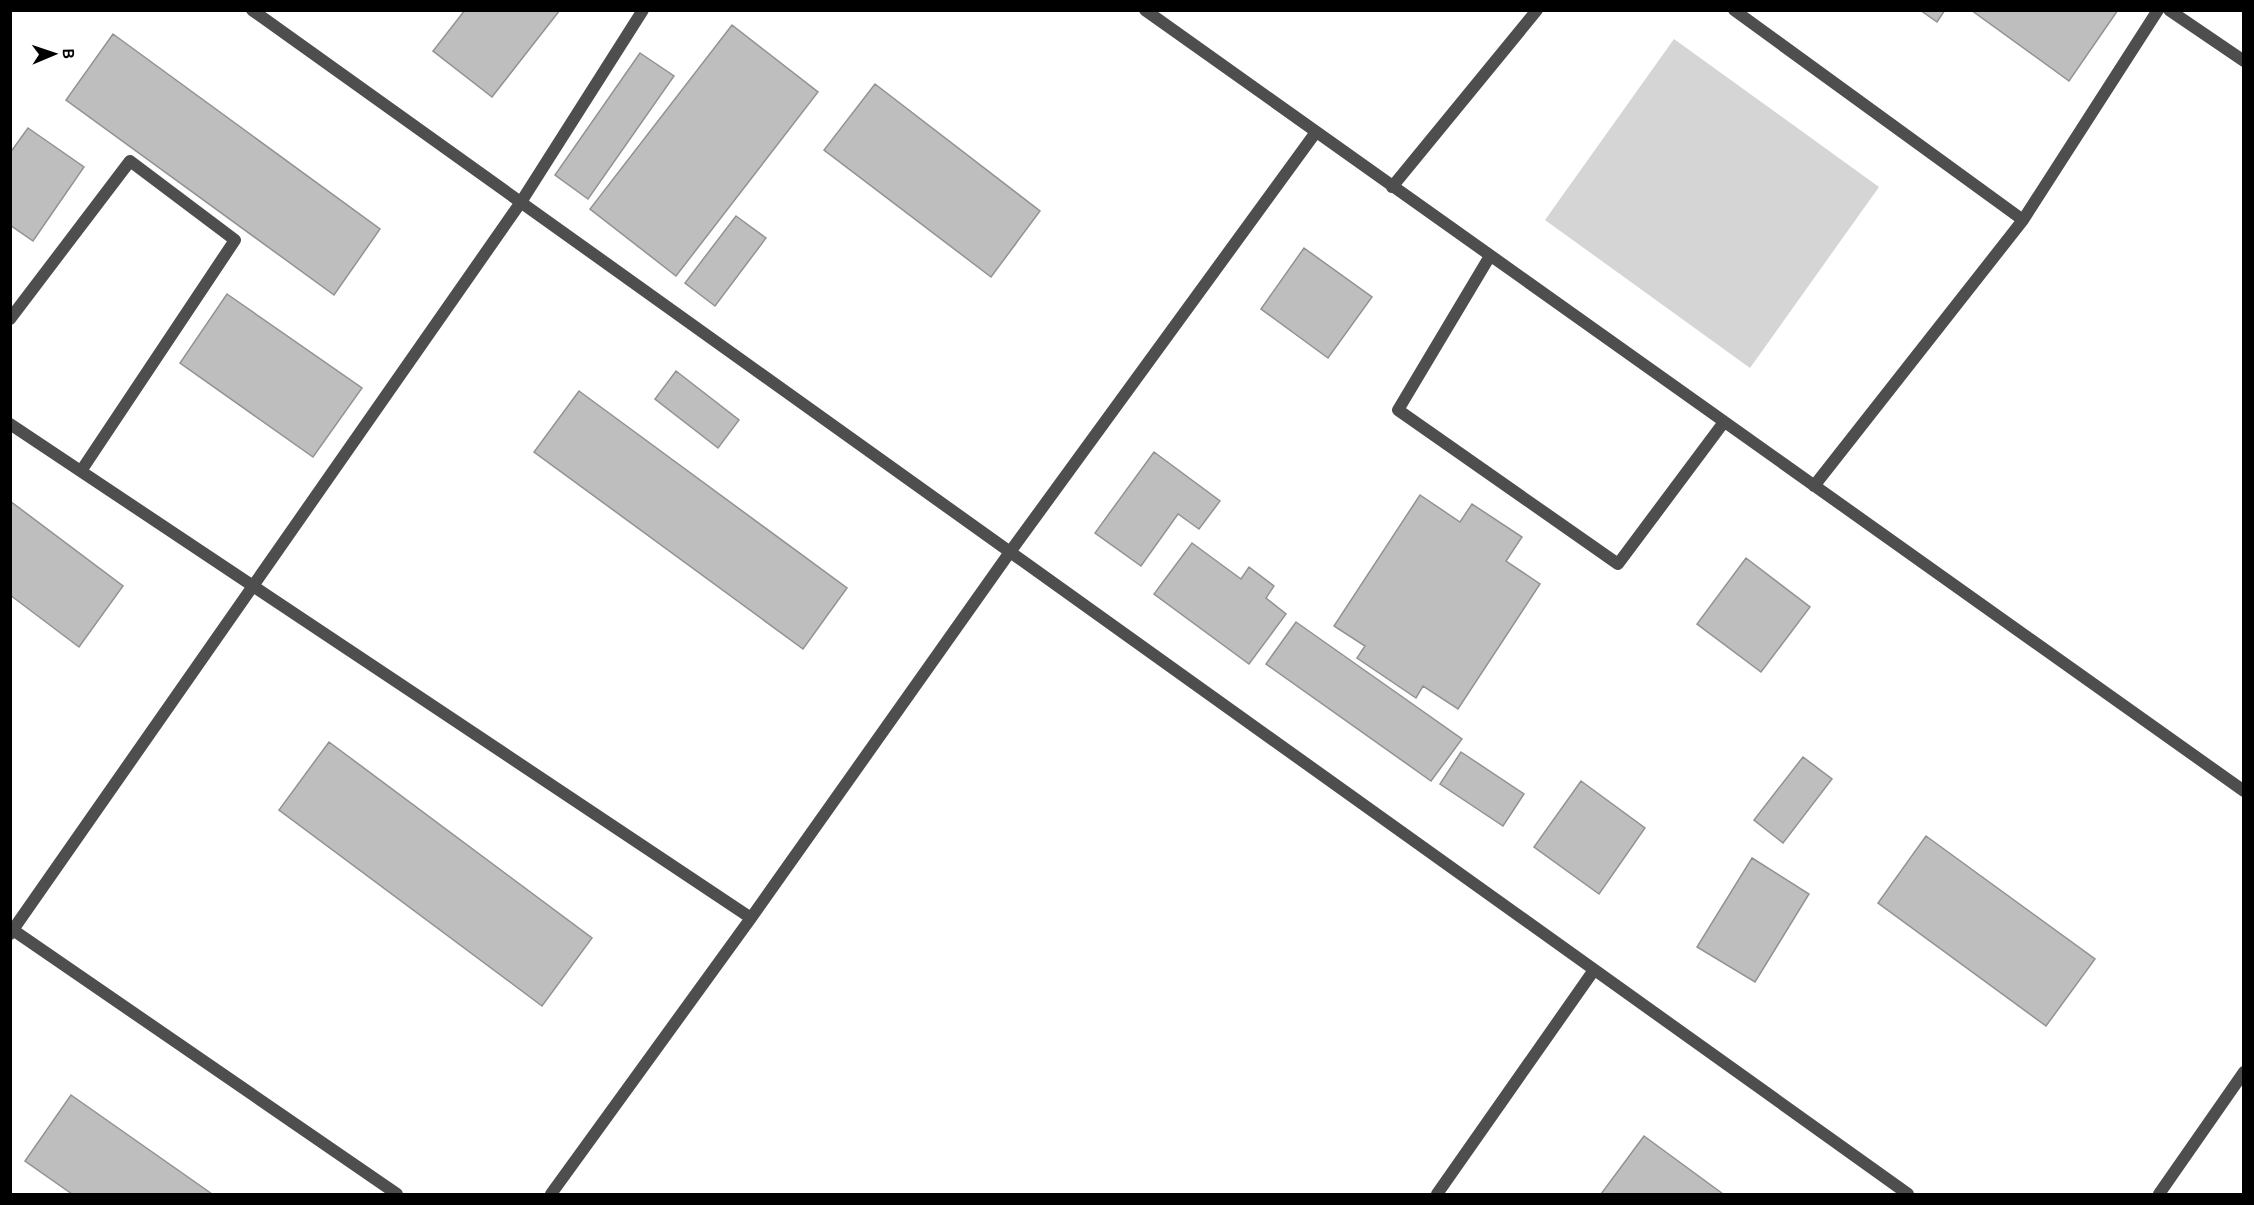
<svg xmlns="http://www.w3.org/2000/svg" width="2254" height="1205" font-family="Ubuntu,sans-serif">
<rect width="100%" height="100%" fill="#fff"/>
<path fill="#d5d5d5" d="M1674,39L1879,187L1750,368L1545,220Z"/>
<path fill="#bebebe" stroke="#929292" stroke-width="1.5" d="M465,10H560L492,97L433,51Z
M1920,10H1945L1937,22Z
M1971,10H2118L2069,81Z
M732,25L818,92L676,276L590,209Z
M113,34L380,229L334,295L66,100Z
M640,53L674,76L588,199L555,175Z
M875,84L1040,211L991,277L824,150Z
M28,128L84,167L33,241L10,225V153Z
M736,216L766,238L715,306L685,283Z
M1304,248L1372,297L1328,358L1261,309Z
M227,294L362,388L313,457L180,363Z
M676,371L739,420L718,448L655,399Z
M579,391L847,588L803,649L534,452Z
M1154,452L1220,501L1199,529L1178,514L1141,566L1095,533Z
M1420,495L1460,522L1472,504L1522,537L1506,561L1540,584L1458,709L1423,686L1416,698L1357,658L1365,646L1334,626Z
M10,501L123,586L79,647L10,595Z
M1192,543L1241,579L1249,567L1274,586L1266,598L1286,614L1249,664L1154,594Z
M1746,558L1810,607L1761,672L1697,624Z
M1296,622L1462,739L1431,781L1266,664Z
M329,742L592,938L542,1006L279,810Z
M1461,752L1524,794L1503,826L1440,784Z
M1803,757L1832,779L1783,843L1754,820Z
M1581,781L1645,828L1599,894L1534,847Z
M1926,836L2095,959L2046,1026L1878,903Z
M1752,858L1809,894L1755,982L1697,947Z
M71,1095L212,1194H72L25,1161Z
M1644,1136L1723,1194H1601Z"/>
<g fill="none" stroke-linecap="round" stroke-linejoin="round">
<path stroke="#4e4e4e" stroke-width="12" d="M252,10L1908,1194
M1145,10L2244,791
M1734,10L2023,220L1814,486
M2169,10L2244,61
M1392,187L1537,10
M2023,220L2158,10
M1490,256L1398,410L1618,564L1724,422
M10,319L130,161L235,240L81,471
M10,424L751,918
M10,926L13,930L397,1194
M10,934L521,202L643,10
M551,1194L751,918L1010,552L1316,132
M1437,1194L1594,970
M2159,1194L2244,1072"/>
</g>
<rect width="2254" height="1205" fill="none" stroke="#000000" stroke-width="24"/>
<g transform="translate(54 54) rotate(88)" stroke="#ffffff" stroke-width="4.5" paint-order="stroke">
<path d="M0-4.5L10 22L0 15L-10 22Z" fill="#000000"/>
<text y="-9" font-size="16" font-weight="bold" text-anchor="middle" fill="#000000">B</text>
</g>
</svg>
